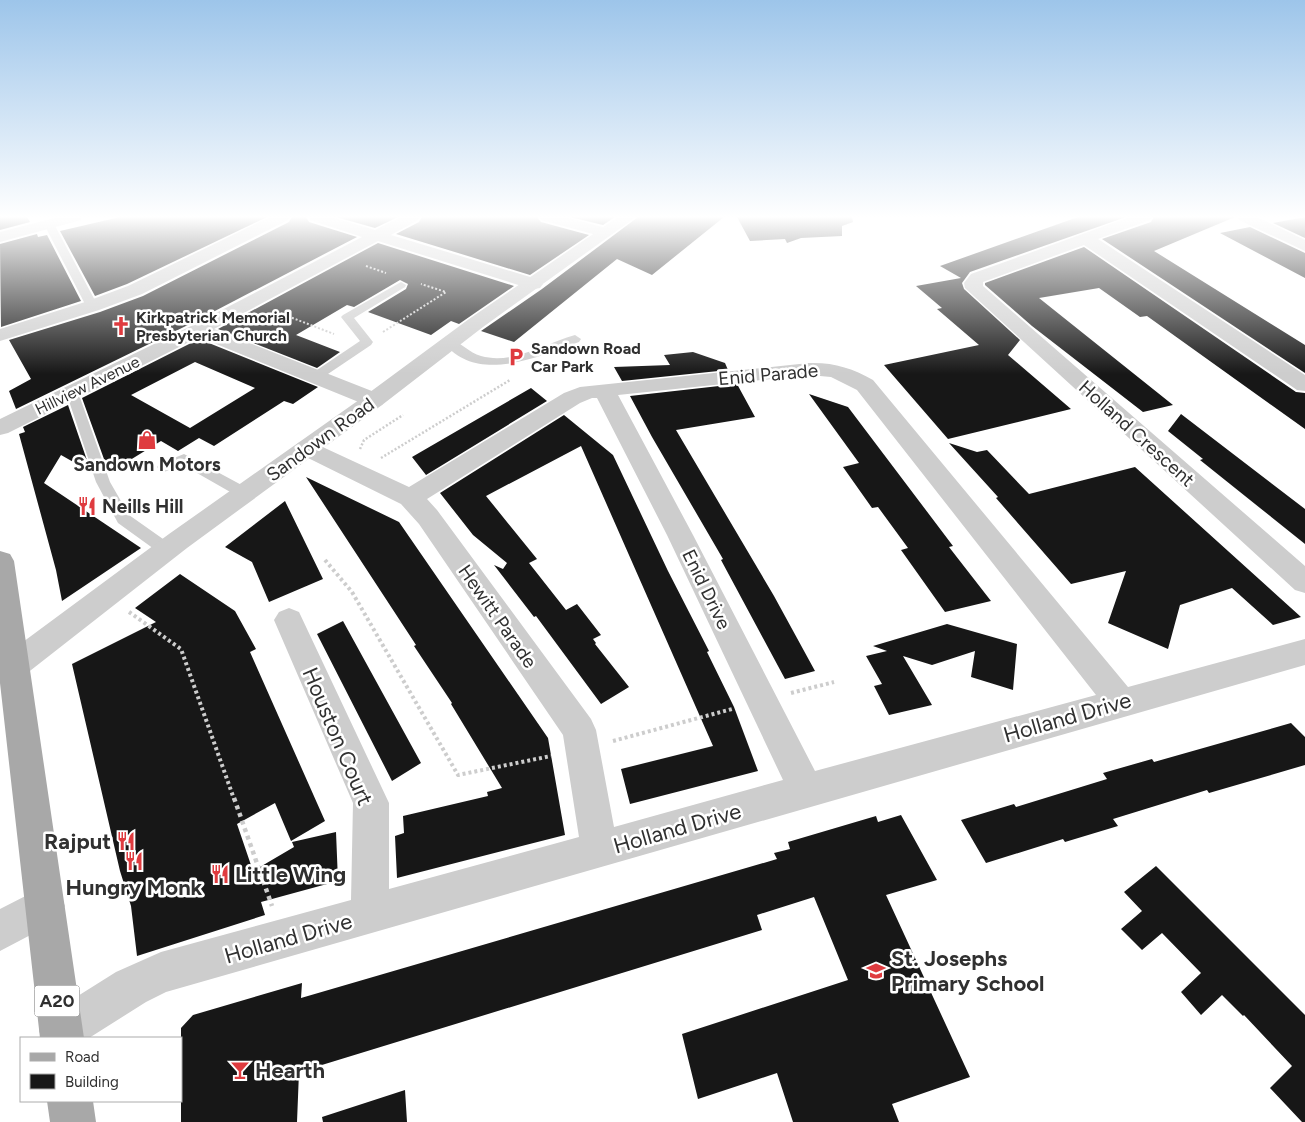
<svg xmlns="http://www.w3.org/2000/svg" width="1305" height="1122" font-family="Figtree,sans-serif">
<rect width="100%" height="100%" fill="#fff"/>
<path fill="#171717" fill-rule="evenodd" d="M0,217H27L30,222L0,230Z
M120,217H267L127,284L95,296L60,231Z
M292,217H306L309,222L357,237L190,324L16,409L9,391L31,379L9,340L100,312L143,296L289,222Z
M336,217H398L375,228Z
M422,217H537L541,222L589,235L530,275L396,234L419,222Z
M570,217H615L603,225Z
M638,217H724L652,275L617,259L514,342L481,331L542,289Z
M737,217H852L853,222L842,226V236L801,238L787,243L785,239L750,241Z
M1078,217H1126L970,272L962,283L964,289L1020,340L1008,355L1071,409L948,439L884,365L979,345L937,309L942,308L916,286L961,278L940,266Z
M1154,217H1235L1154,251L1305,345V373L1102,239L1151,222Z
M1305,217V238L1273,223Z
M1250,227L1305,253V278L1220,233Z
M37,234L38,237L47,235L81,301L1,327L0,244Z
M378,243L514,286L459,324L451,321L431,335L368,312L406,289L408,284L400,280L354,307L347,305L296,335L340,352L317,368L218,329Z
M1084,247L1296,392L1305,393V429L1147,316L1140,317L1099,288L1039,298L1173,405L1143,412L1032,326L985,285V283Z
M199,339L318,387L293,404L284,401L214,446L199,438L178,451L161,441L109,473L82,398ZM195,362L255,388L190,428L131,395Z
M693,352L725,363L728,370L622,381L614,367L670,365L664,355Z
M737,384L755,417L676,430L774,596L815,671L785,679L721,560L723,559L652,437L630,396Z
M531,388L547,401L426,475L412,457Z
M809,394L848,407L953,546L949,547L991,601L945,612L901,550L908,548L878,507L872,508L843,467L859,463Z
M68,405L91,472L61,455L44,483L141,548L62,601L56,570L19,434L25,432L23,427Z
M1181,414L1305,509V544L1200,460L1203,459L1168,431Z
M564,415L613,455L668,571L709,651L707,652L734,707L758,771L630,804L621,769L713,746L581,446L486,496L537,559L529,563L566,610L577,604L601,635L593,639L596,643L595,644L629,687L601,704L536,616L534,617L494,565L503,569L507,563L473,535L440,493Z
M949,443L977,452L987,450L1029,494L1135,467L1301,617L1273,625L1232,588L1180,605L1168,649L1108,623L1126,571L1071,584L996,498L998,497Z
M306,477L399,522L548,738L565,835L397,878L395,836L404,833L403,816L488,796L487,792L502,788L451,704L452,703L414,646L416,645Z
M285,501L323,579L269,602L252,562L225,547Z
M180,574L235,611L256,649L250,652L325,821L291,841L275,803L237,824L253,871L294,847L292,842L336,832L338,881L261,902L265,915L137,956L131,906L120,871L72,664L156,622L135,608Z
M343,621L421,763L392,781L317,634Z
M947,624L1017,644L1013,690L971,677L975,651L932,665L903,656L932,705L889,715L874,686L882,684L866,656L887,651L873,646Z
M1291,723L1305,737V765L1209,793L1207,790L1113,819L1118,826L1065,842L1063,839L986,863L961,820L1014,804L1016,807L1107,779L1103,773L1152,759L1154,762Z
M901,815L937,880L886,895L970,1077L892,1104L899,1122H793L777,1073L698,1099L682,1034L848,980L814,897L757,915L762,930L299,1072L297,1122H181V1028L193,1015L302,983L301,998L777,859L774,853L790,849L788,842L876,816L878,822Z
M1156,866L1305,1015V1122H1302L1270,1088L1292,1066L1244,1015L1243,1016L1222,995L1201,1015L1181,992L1201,973L1162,933L1142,950L1121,929L1142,911L1124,892Z
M405,1090L407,1122H323L322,1117Z"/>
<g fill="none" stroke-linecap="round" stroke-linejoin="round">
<path stroke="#cdcdcd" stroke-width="2" stroke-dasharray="2 2" stroke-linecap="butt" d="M366,266L386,273
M277,312L334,334
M383,332L446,292L421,284"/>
<path stroke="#cdcdcd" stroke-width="2.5" stroke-dasharray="2 2" stroke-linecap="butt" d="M360,449L364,440L403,415
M381,458L510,380"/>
<path stroke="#cdcdcd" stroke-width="4" stroke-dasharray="3 3" stroke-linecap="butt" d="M325,560L352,592L458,775L551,756
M129,612L181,649L234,799
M791,693L834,682
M613,741L732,709"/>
<path stroke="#cdcdcd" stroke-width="4.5" stroke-dasharray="4 4" stroke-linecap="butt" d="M234,798L272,906"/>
<path fill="#cdcdcd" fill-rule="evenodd" d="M49,221L54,224L98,306L96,308H88L86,306L44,224Z
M401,282L406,285L405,287L354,318L373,342L371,345L319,380H311L309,377L311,374L360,341L341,317L343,315Z
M575,335L581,339L579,342C539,356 478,385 444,343L450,339C461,342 469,353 481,356C513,365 545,343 575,335Z
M72,388L78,392L110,482L129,515L173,546L175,550L173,554L167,556L161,554L118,523L96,482L66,392Z
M184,454L249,489L251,493L249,497L244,498L239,497L183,465L164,472L159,470L157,467L159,464Z"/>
<path fill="#cdcdcd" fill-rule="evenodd" d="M58,217H83L81,220L0,242V232Z
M270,217H290L288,220L142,294L99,310L0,341V329L85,302L128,286Z
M308,217H331L375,230L401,217H420L418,220L391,235L540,280L543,284L540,288L534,289L528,288L378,241L214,329L382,395L385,400L382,405L374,407L366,405L199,337L8,433L0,435V419L191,326L362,237L310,220Z
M539,217H564L610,229L612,232L610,235L604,237L541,220Z
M1130,217H1152L1150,220L1098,239L1305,375V391L1297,390L1084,245L983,282V286L1305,566V593L1295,590L965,288L964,283L971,274Z
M1237,217H1257L1305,240V251L1239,220Z
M809,363C832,362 853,368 873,380L1128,687L1305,639V665L166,992L146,1002L89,1038H42L39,1031L46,1016L116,972L161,952L351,900L353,803L274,620L279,612L289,608L299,612L389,803V889L579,837L563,735L419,524L401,504L298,453L294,448L298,443L306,440L314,443L409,487L564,393L580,387ZM809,375L831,377L857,390L1096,695L815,771L693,535L618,395ZM592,398H597L667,535L783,780L614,827L596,730L591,719L437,510L427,499L580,403Z
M45,886L59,892L65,906L59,920L0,951V909Z"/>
<path fill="#cdcdcd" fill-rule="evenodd" d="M618,217H636L483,327L382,405L187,548L26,674L15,678L4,674L0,666L4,656L169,534L366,395L469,319Z"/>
<path fill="#a8a8a8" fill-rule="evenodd" d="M0,551L10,554L14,561L84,1038H40L0,683Z
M47,1101H93L96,1122H50Z"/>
</g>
<linearGradient id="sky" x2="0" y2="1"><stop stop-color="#9dc5ea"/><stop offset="0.58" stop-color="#fff"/><stop offset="1" stop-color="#fff" stop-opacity="0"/></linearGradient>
<rect width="1305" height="374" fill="url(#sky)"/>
<defs>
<g id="church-bare" transform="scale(1.5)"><path d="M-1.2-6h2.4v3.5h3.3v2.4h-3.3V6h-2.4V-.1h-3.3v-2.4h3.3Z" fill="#df3b3f" stroke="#fff" stroke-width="2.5" paint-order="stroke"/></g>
<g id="parking-bare" transform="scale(1.5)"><path d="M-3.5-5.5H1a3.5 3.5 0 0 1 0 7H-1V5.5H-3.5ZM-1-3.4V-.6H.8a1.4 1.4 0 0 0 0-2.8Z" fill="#df3b3f" stroke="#fff" stroke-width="2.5" paint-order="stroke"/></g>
<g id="shop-bare" transform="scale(1.5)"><path d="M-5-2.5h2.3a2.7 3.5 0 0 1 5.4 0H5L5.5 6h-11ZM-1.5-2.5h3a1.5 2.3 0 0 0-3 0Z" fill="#df3b3f" stroke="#fff" stroke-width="2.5" paint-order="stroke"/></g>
<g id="restaurant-bare" transform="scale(1.5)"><path d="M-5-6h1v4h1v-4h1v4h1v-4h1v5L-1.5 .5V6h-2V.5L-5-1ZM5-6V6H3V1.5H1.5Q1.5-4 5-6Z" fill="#df3b3f" stroke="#fff" stroke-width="2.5" paint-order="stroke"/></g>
<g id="school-bare" transform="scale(1.5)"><path d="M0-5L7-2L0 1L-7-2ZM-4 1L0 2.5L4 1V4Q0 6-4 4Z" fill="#df3b3f" stroke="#fff" stroke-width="2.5" paint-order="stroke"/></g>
<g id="bar-bare" transform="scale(1.5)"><path d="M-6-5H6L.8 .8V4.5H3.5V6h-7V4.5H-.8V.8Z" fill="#df3b3f" stroke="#fff" stroke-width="2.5" paint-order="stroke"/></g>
</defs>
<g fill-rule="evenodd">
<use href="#church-bare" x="121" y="326"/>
<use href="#parking-bare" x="516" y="357"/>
<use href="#shop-bare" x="147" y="440"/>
<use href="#restaurant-bare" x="87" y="506"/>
<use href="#restaurant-bare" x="126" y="841"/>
<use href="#restaurant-bare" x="134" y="861"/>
<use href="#restaurant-bare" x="220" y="874"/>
<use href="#school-bare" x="876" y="971"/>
<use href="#bar-bare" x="240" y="1070"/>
</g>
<g text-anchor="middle" stroke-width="5" stroke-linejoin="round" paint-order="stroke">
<g font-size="16" font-weight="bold" fill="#303030" stroke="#fff" text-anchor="start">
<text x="136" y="323">Kirkpatrick Memorial<tspan x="136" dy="18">Presbyterian Church</tspan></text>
<text x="531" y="354">Sandown Road<tspan x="531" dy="18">Car Park</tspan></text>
</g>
<g font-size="16" fill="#303030" stroke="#fff">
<text transform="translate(87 385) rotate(-26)" y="6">Hillview Avenue</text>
</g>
<rect fill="#fff" stroke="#6e6e6e" stroke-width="1" x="34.5" y="985.5" width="45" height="31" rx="4"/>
<g font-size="18" font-weight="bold" fill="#303030">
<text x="57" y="1007">A20</text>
</g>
<g font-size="19" fill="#303030" stroke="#fff">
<text transform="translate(768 374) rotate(-5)" y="7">Enid Parade</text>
<text transform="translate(1137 433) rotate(42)" y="7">Holland Crescent</text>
<text transform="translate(320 439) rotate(-36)" y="7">Sandown Road</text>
<text transform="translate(707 589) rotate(64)" y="7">Enid Drive</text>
<text transform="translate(498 616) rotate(55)" y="7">Hewitt Parade</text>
</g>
<g font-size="19" font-weight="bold" fill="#303030" stroke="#fff">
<text x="147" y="471">Sandown Motors</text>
<text x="102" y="513" text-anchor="start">Neills Hill</text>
</g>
<g font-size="22" fill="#303030" stroke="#fff">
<text transform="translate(1067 717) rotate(-16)" y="8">Holland Drive</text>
<text transform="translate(338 736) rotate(67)" y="8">Houston Court</text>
<text transform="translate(677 828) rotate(-16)" y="8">Holland Drive</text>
<text transform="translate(288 938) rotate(-16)" y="8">Holland Drive</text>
</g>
<g font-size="22" font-weight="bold" fill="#303030" stroke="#fff" text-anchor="start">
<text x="111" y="849" text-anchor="end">Rajput</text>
<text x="235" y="882">Little Wing</text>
<text x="134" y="895" text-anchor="middle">Hungry Monk</text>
<text x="891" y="966">St. Josephs<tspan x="891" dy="25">Primary School</tspan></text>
<text x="255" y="1078">Hearth</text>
</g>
</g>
<rect x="20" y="1037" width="162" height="65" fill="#ffffff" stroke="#acacac"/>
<rect x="30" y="1053" width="25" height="8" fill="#a8a8a8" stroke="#acacac"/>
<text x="65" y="1062" font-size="15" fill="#303030">Road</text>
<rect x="30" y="1074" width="25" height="15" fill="#171717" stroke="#acacac"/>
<text x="65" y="1087" font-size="15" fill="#303030">Building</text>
</svg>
